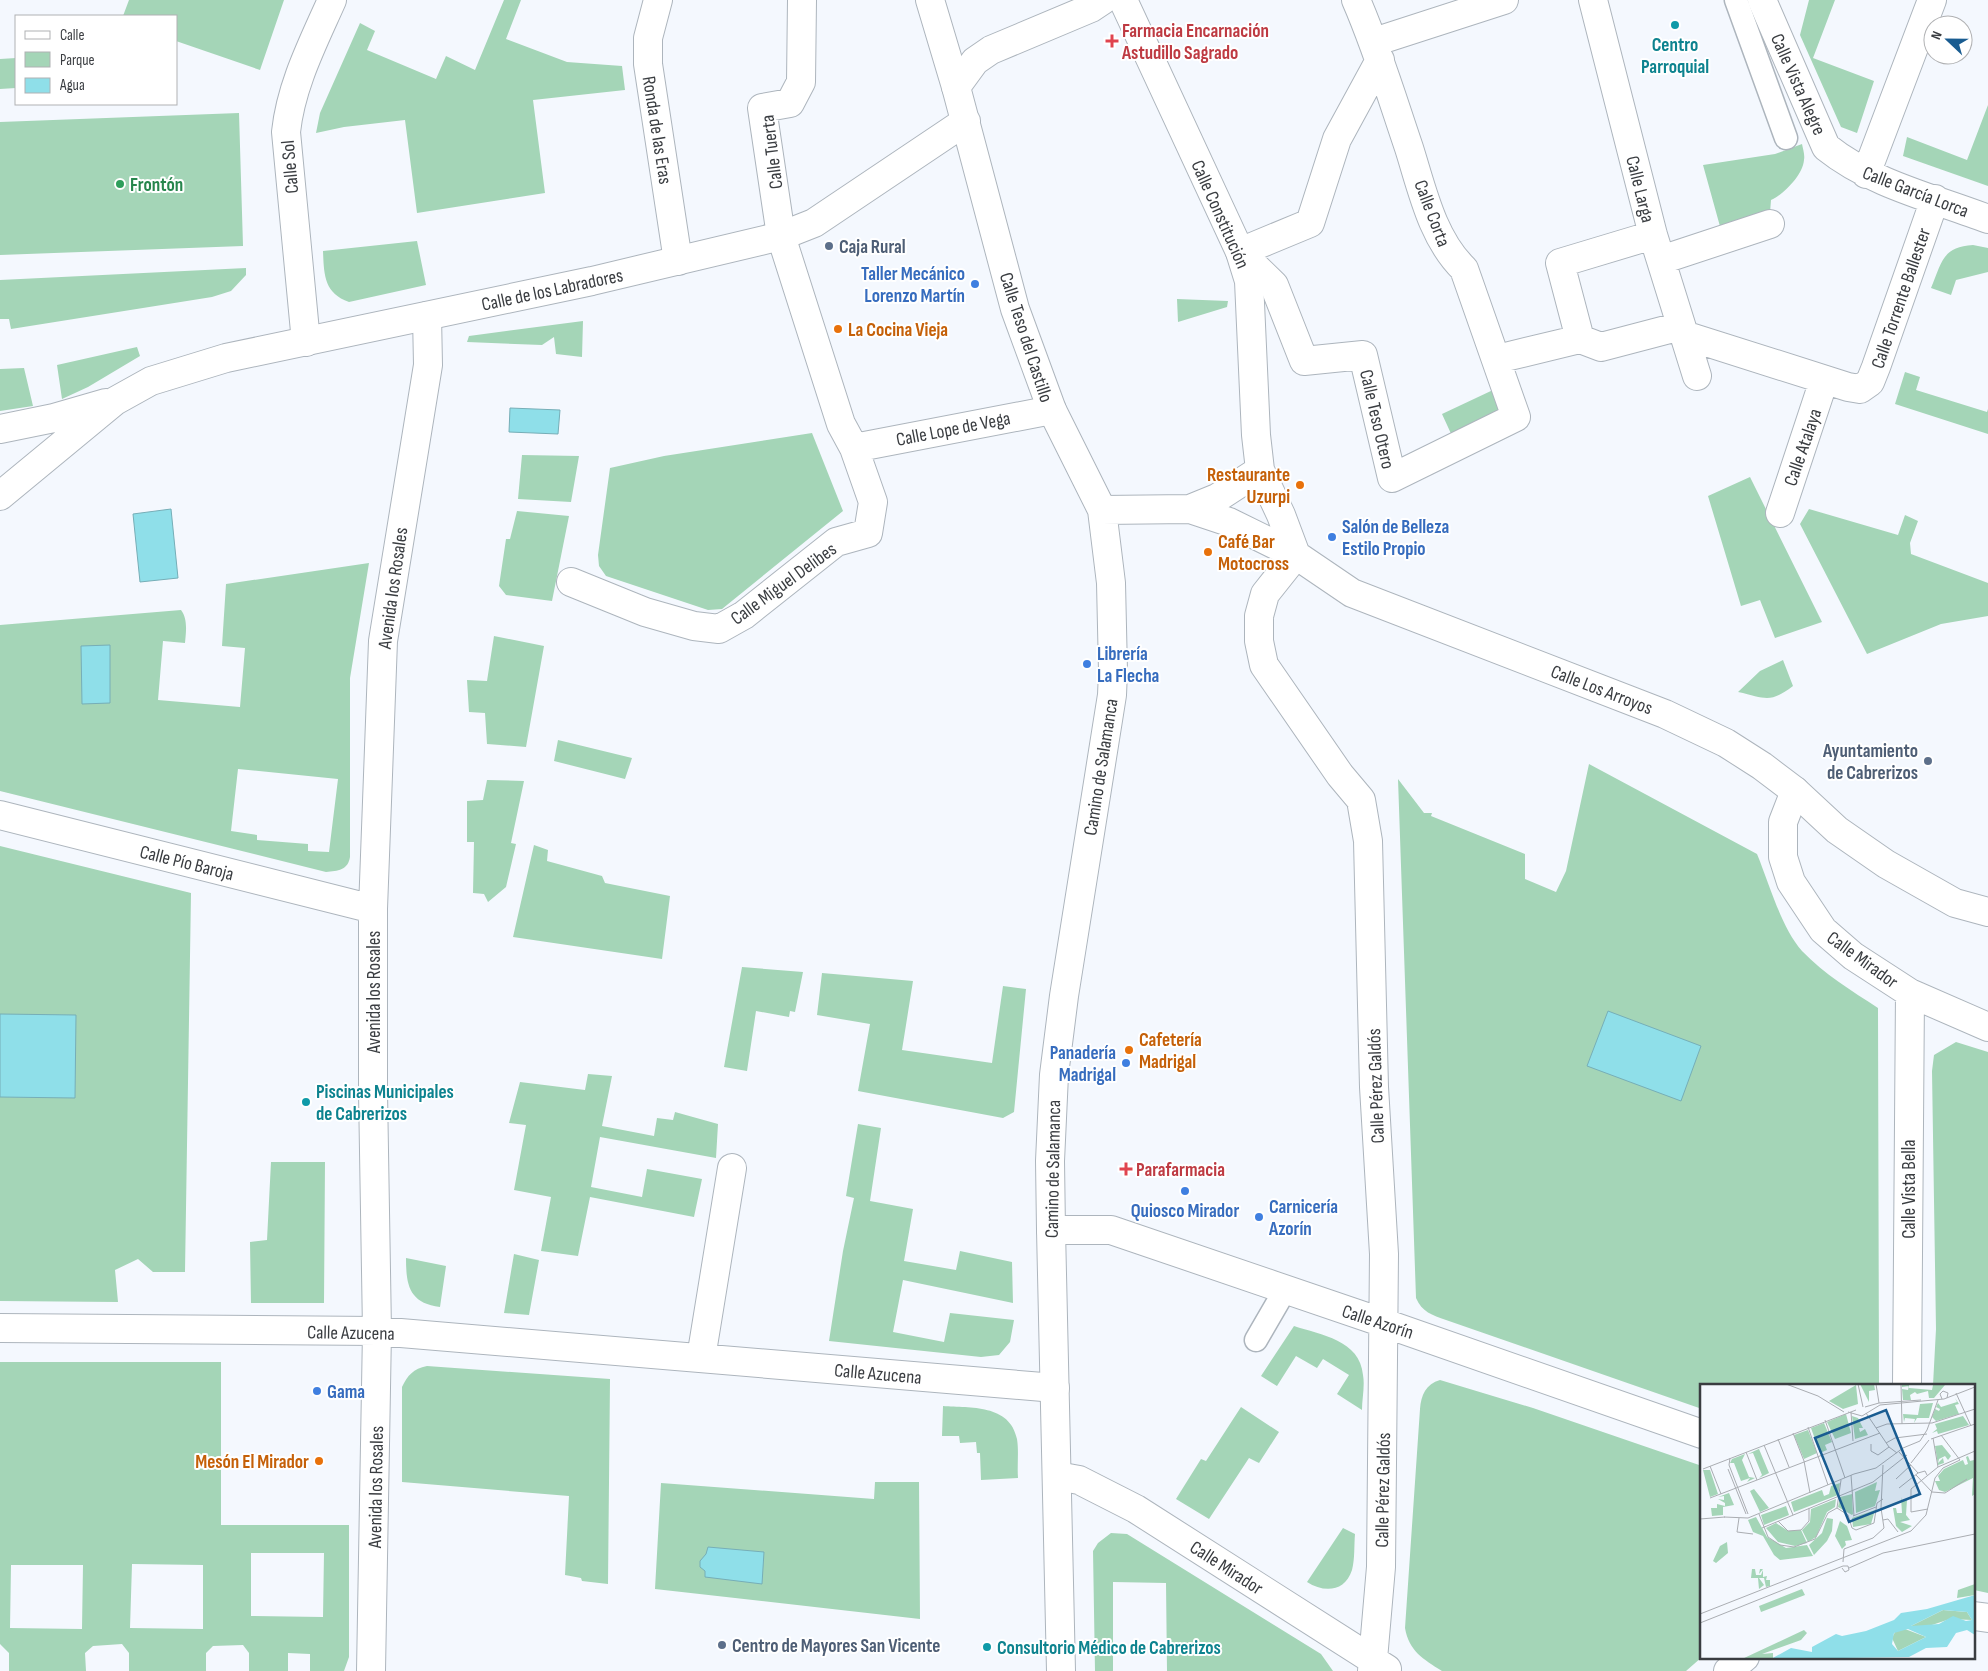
<svg xmlns="http://www.w3.org/2000/svg" width="1988" height="1671" font-family="'Sofia Sans Condensed',sans-serif">
<rect width="100%" height="100%" fill="#f4f8fe"/>
<path fill="#a4d5b7" fill-rule="evenodd" d="M129,0H284L260,70L176,41V16H123Z
M504,0H521L506,39L567,62L622,66L625,90L533,100L545,193L417,213L405,120L344,127L316,133L320,113L360,23L375,31L367,50L436,79L446,56L475,70Z
M1809,0H1835L1813,58L1874,81L1857,133L1841,127L1800,35Z
M16,58V88L0,89V59Z
M1988,105V186L1903,156L1907,137L1967,160Z
M239,113L243,246L0,255V122Z
M1802,144C1803,149 1805,155 1804,160C1803,175 1783,195 1771,200L1770,213L1721,230L1703,165L1775,154Z
M417,241L426,285L349,302C324,293 324,275 323,251Z
M1973,245L1988,248V272L1956,280L1951,295L1931,288C1942,262 1942,247 1973,245Z
M246,268V275L231,291L212,297L11,329L9,319H0V280Z
M1177,299L1228,301L1227,307L1178,322Z
M583,321L582,357L556,354L554,337L542,345L467,342L469,336Z
M137,347L140,356L88,387L62,399L57,365Z
M24,368L33,406L0,411V369Z
M1905,372L1920,377L1916,390L1987,412L1988,409V434L1895,404Z
M1493,390L1503,413L1453,438L1442,414Z
M812,433L843,511L722,609L708,610L606,576L599,566L598,555L610,468L664,456Z
M522,455L579,456L571,502L518,499Z
M1750,477L1822,622L1775,638L1760,600L1741,606L1708,496Z
M1809,509L1898,535L1905,515L1918,521L1910,543L1911,554L1988,583V616L1941,624L1867,654L1800,524Z
M517,511L569,516L552,601L506,595L499,586L506,539H510Z
M369,563L350,678V857C348,870 338,871 326,872L0,791V625L181,610C188,619 186,632 185,643L163,641L158,700L240,707L245,648L222,646L226,584ZM238,769L338,779L329,852L308,851V844L257,840V835L231,831Z
M494,636L544,646L526,747L487,744L485,713L469,712L467,680L487,681Z
M1783,660L1793,686C1769,704 1766,698 1738,692L1760,671Z
M558,740L632,758L625,779L554,761Z
M1589,764L1757,854C1769,883 1781,927 1802,951C1824,974 1852,991 1878,1008L1879,1385H1702V1409L1446,1320C1432,1315 1422,1312 1416,1298L1398,779L1424,813H1432L1431,816L1525,854V879L1556,892L1566,871Z
M487,780L524,781L511,843L516,844L506,887L488,902L484,894L473,893L474,842H467V801L483,800Z
M534,845L548,850L547,861L602,876L605,883L670,896L662,959L513,937Z
M0,846L191,893L185,1272H153L138,1259L115,1270L118,1302L0,1301Z
M742,967L803,972L795,1012L790,1011L789,1017L756,1011L747,1071L724,1067Z
M822,973L913,981L902,1050L992,1063L1003,986L1026,989L1014,1112L1003,1118L858,1091L870,1024L817,1015Z
M1956,1042L1988,1052V1593L1974,1590V1385H1933L1936,1329L1932,1071L1934,1055Z
M588,1074L612,1076L602,1126L654,1136L657,1118L673,1120L675,1112L718,1124L716,1158L600,1137L591,1187L642,1197L647,1169L702,1179L694,1217L590,1197L578,1256L541,1251L551,1197L514,1190L526,1125L509,1123L520,1082L585,1090Z
M858,1124L881,1128L870,1201L913,1209L904,1261L956,1270L960,1251L1012,1262L1013,1303L903,1280L893,1332L944,1342L950,1313L1014,1320L1010,1342L999,1355L981,1357L829,1341L843,1251L854,1198L846,1196Z
M271,1162H325L324,1303H251L250,1242L267,1240Z
M514,1254L539,1260L529,1315L504,1313Z
M406,1258L446,1266L440,1307C409,1303 406,1285 406,1258Z
M1294,1326C1321,1335 1360,1340 1363,1375C1365,1386 1362,1399 1362,1410L1337,1394L1349,1375L1323,1359L1317,1368L1296,1356L1277,1386L1261,1376Z
M0,1362H221V1525H349V1657L344,1671H310V1654L288,1653V1671H249V1653L243,1645L213,1646L206,1653V1671H129V1653L122,1644L93,1646L85,1653L86,1671H9V1653L0,1644ZM251,1553H324L323,1617L251,1616ZM132,1564L203,1565V1629L130,1628ZM11,1565H83L82,1629L10,1628Z
M427,1366L610,1379L608,1584L582,1581L581,1578L565,1575L569,1496L402,1482V1387C408,1375 413,1369 427,1366Z
M1440,1380L1533,1408L1702,1466V1657L1686,1671H1442C1423,1659 1409,1651 1405,1628L1420,1409C1421,1395 1426,1384 1440,1380Z
M943,1406C970,1408 1010,1404 1017,1439C1019,1451 1017,1466 1018,1478L981,1480L980,1453H977L976,1442L960,1443L959,1436H942Z
M1241,1407L1279,1432L1259,1463L1249,1458L1209,1519L1176,1499L1201,1459L1206,1461Z
M875,1482H919L920,1619L655,1589L661,1483L874,1499Z
M1343,1528L1355,1534C1354,1545 1355,1559 1352,1570C1345,1592 1324,1593 1307,1582Z
M1111,1533L1127,1534L1321,1654L1333,1671H1167L1166,1583L1113,1582V1671H1095L1093,1551L1098,1543Z"/>
<path fill="#8fdfe9" stroke="#76aeb7" d="M510,408L560,410L558,434L509,432Z
M171,509L178,578L140,582L133,514Z
M110,645V703L82,704L81,646Z
M1608,1011L1701,1046L1681,1101L1587,1066Z
M0,1014L76,1015L75,1098L0,1097Z
M708,1547L764,1552L762,1584L705,1577V1571L700,1567V1561L706,1554Z"/>
<g fill="none" stroke-linecap="round" stroke-linejoin="round">
<g stroke="#adb5bd" stroke-width="25">
<path id="lane" d="M1736,0L1786,138
M1256,1340L1285,1290"/>
</g>
<g stroke="#adb5bd" stroke-width="30">
<path id="street" d="M658,0L648,38V64L678,261
M930,0L956,87
M1356,0C1377,48 1392,98 1409,148C1422,189 1432,238 1464,269L1516,417L1392,478L1363,355L1304,361L1274,285L1240,252L1310,223L1337,139L1380,60
M1593,0L1653,235L1697,376
M1762,0L1826,147C1872,184 1933,198 1988,219
M1374,42L1504,0
M1866,174L1932,0
M1661,260L1770,224
M1684,335L1848,387L1860,389L1870,382L1876,367L1935,199
M1580,339L1601,347L1681,326
M306,342L286,132C291,85 313,43 332,0
M1497,359L1580,339L1560,263L1653,235
M854,448L1052,410
M1780,513L1824,380
M1296,555L1265,594L1259,616V641L1264,665L1340,775L1361,800L1368,841L1374,1087L1384,1254L1381,1567L1372,1671
M571,582L645,612L694,626L719,629L744,615L836,542L868,533L873,502L854,448L841,424L781,236L762,108L790,103L801,82L802,0
M1795,791L1783,822V857L1791,882L1823,930L1853,956L1910,993L1988,1027
M0,815L373,909
M1051,1230H1111L1384,1323L1702,1434
M0,1328L377,1331L1055,1388
M701,1358L732,1168
M1907,1385L1910,993
M1057,1476L1079,1480L1136,1509L1387,1669
M1974,1616L1988,1618
M371,1671L377,1331L373,1091V909L383,641L428,365L427,316
M1728,1671L1745,1657"/>
</g>
<g stroke="#adb5bd" stroke-width="30">
<path id="secondary" d="M1123,0L1240,252L1249,281L1256,435L1260,470L1281,515L1296,555
M0,429L54,418L106,403
M0,496L115,401L151,381L226,358L592,281L781,236L814,223L966,121
M1190,509L1217,498L1260,470
M1102,510L1190,509L1229,522L1296,555L1352,593L1665,714L1726,743L1762,766L1795,791L1837,830L1886,864L1955,903L1988,912
M1061,1671L1051,1230L1050,1161L1054,1075L1064,996L1112,695L1113,671L1111,583L1102,510L1052,410L1015,309L956,87L975,61L991,50L1091,8L1103,0"/>
</g>
<use href="#lane" stroke="#fff" stroke-width="22"/>
<use href="#street" stroke="#fff" stroke-width="28"/>
<use href="#secondary" stroke="#fff" stroke-width="28"/>
</g>
<g fill="#0f9aa8" stroke="#fff" stroke-width="2">
<circle cx="1675" cy="25" r="5"/>
<circle cx="306" cy="1102" r="5"/>
<circle cx="987" cy="1647" r="5"/>
</g>
<g fill="#e0444e" stroke="#fff" stroke-width="2">
<path d="M1109.5 33.5h5v5h5v5h-5v5h-5v-5h-5v-5h5z"/>
<path d="M1123.5 1161.5h5v5h5v5h-5v5h-5v-5h-5v-5h5z"/>
</g>
<circle fill="#2e9e5b" stroke="#fff" stroke-width="2" cx="120" cy="184" r="5"/>
<g fill="#5c6f8a" stroke="#fff" stroke-width="2">
<circle cx="829" cy="246" r="5"/>
<circle cx="1928" cy="761" r="5"/>
<circle cx="722" cy="1645" r="5"/>
</g>
<g fill="#3f7fe0" stroke="#fff" stroke-width="2">
<circle cx="975" cy="284" r="5"/>
<circle cx="1332" cy="537" r="5"/>
<circle cx="1087" cy="664" r="5"/>
<circle cx="1126" cy="1063" r="5"/>
<circle cx="1185" cy="1191" r="5"/>
<circle cx="1259" cy="1217" r="5"/>
<circle cx="317" cy="1391" r="5"/>
</g>
<g fill="#e8710a" stroke="#fff" stroke-width="2">
<circle cx="838" cy="329" r="5"/>
<circle cx="1300" cy="485" r="5"/>
<circle cx="1208" cy="552" r="5"/>
<circle cx="1129" cy="1050" r="5"/>
<circle cx="319" cy="1461" r="5"/>
</g>
<g text-anchor="middle" stroke-width="4" stroke-linejoin="round" paint-order="stroke">
<g font-size="19" font-weight="bold" fill="#be3a42" stroke="#fff" text-anchor="start">
<text x="1122" y="37">Farmacia Encarnación<tspan x="1122" dy="22">Astudillo Sagrado</tspan></text>
<text x="1136" y="1176">Parafarmacia</text>
</g>
<g font-size="19" font-weight="bold" fill="#0d838f" stroke="#fff" text-anchor="start">
<text x="1675" y="51" text-anchor="middle">Centro<tspan x="1675" dy="22">Parroquial</tspan></text>
<text x="316" y="1098">Piscinas Municipales<tspan x="316" dy="22">de Cabrerizos</tspan></text>
<text x="997" y="1654">Consultorio Médico de Cabrerizos</text>
</g>
<g font-size="19" fill="#3a3d41" stroke="#fff">
<text transform="translate(1799 84) rotate(66)" y="7">Calle Vista Alegre</text>
<text transform="translate(658 130) rotate(81)" y="7">Ronda de las Eras</text>
<text transform="translate(771 152) rotate(-97)" y="7">Calle Tuerta</text>
<text transform="translate(289 167) rotate(-95)" y="7">Calle Sol</text>
<text transform="translate(1641 189) rotate(76)" y="7">Calle Larga</text>
<text transform="translate(1916 191) rotate(21)" y="7">Calle García Lorca</text>
<text transform="translate(1433 213) rotate(69)" y="7">Calle Corta</text>
<text transform="translate(1221 214) rotate(66)" y="7">Calle Constitución</text>
<text transform="translate(552 289) rotate(-12)" y="7">Calle de los Labradores</text>
<text transform="translate(1900 298) rotate(-71)" y="7">Calle Torrente Ballester</text>
<text transform="translate(1027 337) rotate(72)" y="7">Calle Teso del Castillo</text>
<text transform="translate(1378 419) rotate(77)" y="7">Calle Teso Otero</text>
<text transform="translate(953 428) rotate(-11)" y="7">Calle Lope de Vega</text>
<text transform="translate(1802 447) rotate(-71)" y="7">Calle Atalaya</text>
<text transform="translate(783 583) rotate(-36)" y="7">Calle Miguel Delibes</text>
<text transform="translate(392 588) rotate(-82)" y="7">Avenida los Rosales</text>
<text transform="translate(1602 689) rotate(21)" y="7">Calle Los Arroyos</text>
<text transform="translate(1100 767) rotate(-81)" y="7">Camino de Salamanca</text>
<text transform="translate(187 862) rotate(14)" y="7">Calle Pío Baroja</text>
<text transform="translate(1863 959) rotate(36)" y="7">Calle Mirador</text>
<text transform="translate(373 992) rotate(-90)" y="7">Avenida los Rosales</text>
<text transform="translate(1375 1086) rotate(-92)" y="7">Calle Pérez Galdós</text>
<text transform="translate(1052 1169) rotate(-89)" y="7">Camino de Salamanca</text>
<text transform="translate(1908 1189) rotate(-90)" y="7">Calle Vista Bella</text>
<text transform="translate(1378 1321) rotate(18)" y="7">Calle Azorín</text>
<text transform="translate(351 1332) rotate(1)" y="7">Calle Azucena</text>
<text transform="translate(878 1373) rotate(5)" y="7">Calle Azucena</text>
<text transform="translate(375 1487) rotate(-89)" y="7">Avenida los Rosales</text>
<text transform="translate(1382 1490) rotate(-89)" y="7">Calle Pérez Galdós</text>
<text transform="translate(1227 1567) rotate(33)" y="7">Calle Mirador</text>
</g>
<g font-size="19" font-weight="bold" fill="#27864d" stroke="#fff" text-anchor="start">
<text x="130" y="191">Frontón</text>
</g>
<g font-size="19" font-weight="bold" fill="#4e5e75" stroke="#fff" text-anchor="start">
<text x="839" y="253">Caja Rural</text>
<text x="1918" y="757" text-anchor="end">Ayuntamiento<tspan x="1918" dy="22">de Cabrerizos</tspan></text>
<text x="732" y="1652">Centro de Mayores San Vicente</text>
</g>
<g font-size="19" font-weight="bold" fill="#366cbe" stroke="#fff" text-anchor="start">
<text x="965" y="280" text-anchor="end">Taller Mecánico<tspan x="965" dy="22">Lorenzo Martín</tspan></text>
<text x="1342" y="533">Salón de Belleza<tspan x="1342" dy="22">Estilo Propio</tspan></text>
<text x="1097" y="660">Librería<tspan x="1097" dy="22">La Flecha</tspan></text>
<text x="1116" y="1059" text-anchor="end">Panadería<tspan x="1116" dy="22">Madrigal</tspan></text>
<text x="1269" y="1213">Carnicería<tspan x="1269" dy="22">Azorín</tspan></text>
<text x="1185" y="1217" text-anchor="middle">Quiosco Mirador</text>
<text x="327" y="1398">Gama</text>
</g>
<g font-size="19" font-weight="bold" fill="#c56008" stroke="#fff" text-anchor="start">
<text x="848" y="336">La Cocina Vieja</text>
<text x="1290" y="481" text-anchor="end">Restaurante<tspan x="1290" dy="22">Uzurpi</tspan></text>
<text x="1218" y="548">Café Bar<tspan x="1218" dy="22">Motocross</tspan></text>
<text x="1139" y="1046">Cafetería<tspan x="1139" dy="22">Madrigal</tspan></text>
<text x="309" y="1468" text-anchor="end">Mesón El Mirador</text>
</g>
</g>
<g transform="translate(1700 1384)">
<rect width="275" height="275" fill="#f4f8fe"/>
<path d="M160,0H174L175,6L169,7V18ZM202,0H209V4L232,6L233,1H245L234,14H229L228,7L217,10L215,8L210,11L211,16H203L202,5L208,6L209,2L202,3ZM156,1L158,20L143,25L129,17ZM255,14L259,20L255,21L259,30L262,29L236,37L232,33L235,25L239,27L240,25L236,23L238,19L241,23L257,18ZM233,19L229,34H217L214,39L215,35L205,34L204,38L203,30L218,31L220,20ZM146,30L151,49L135,55L127,38ZM152,32L158,34L163,44H159L160,48L165,45L168,51L155,55ZM263,32L269,41L238,50L237,47L232,49L237,45L235,40ZM124,39L132,58L125,61L127,66L120,69L111,44ZM108,46L117,69L104,75L94,51ZM242,61L251,72L248,76L245,72L239,75L238,79L243,74L244,79L238,81L235,62ZM63,63L59,65L69,89L73,87L59,94L62,91L53,69L48,70ZM274,69L275,71V110L272,112L273,94L245,108L239,106L235,97H240L238,92L244,85L263,76L265,81L268,80L266,73L268,72L270,77L274,76ZM45,70L42,76L49,93L55,94L47,98L50,94L41,97L34,79H30L32,75ZM3,86H10L18,110L10,113ZM177,98L175,107L180,106L175,122L156,129L155,108ZM140,99L138,111L94,128L91,118L122,106L124,112L129,110L131,102ZM54,105L69,124L60,128L50,107ZM29,109L34,121L23,123V131L12,132L11,124H17V120L25,122V119L18,115L24,116V112L18,113ZM152,110L153,130L152,131L138,123L140,113ZM201,113L202,117L207,116L206,131L210,136L200,138L212,142L202,148L196,142L193,124H196L197,129H202ZM136,115L135,123L127,128L116,153L108,158L102,146L110,138L111,125ZM86,122L89,131L64,141L61,131ZM175,126L171,140L153,143L152,134ZM56,133L67,153L86,164L107,161L113,172L80,176L74,171L63,152L53,148L48,136ZM127,134L133,135L132,147L127,157L114,171L109,161L122,149ZM140,137L147,142L152,156L145,157L146,161L142,165L135,152ZM76,139L88,147L101,146L107,159L95,162L78,158L66,144ZM27,158L28,169L16,179L13,177L20,162ZM52,185H63L59,190L60,185H55L56,191H61L63,186V193L67,192L66,196H70V202L66,203L64,194H59L64,201L59,205L58,194H51ZM275,200V211L257,214L258,206ZM102,205L105,211L61,228L59,222ZM243,226L267,228L272,236L250,235L226,243L211,242ZM205,245L226,253L198,267L192,254L195,248ZM104,246L107,249L101,256L62,270L73,269V275H42Z" fill="#a4d5b7"/>
<path d="M275,211V251L267,246L256,249L247,263L226,264L209,273L71,275L91,264L112,268V263L136,250L142,252L166,247L194,236L201,229L227,225ZM243,226L267,228L272,236L266,237L253,232L239,240L211,242ZM208,245L226,253L198,267L192,260L194,249Z" fill="#8fdfe9" fill-rule="evenodd"/>
<path fill="none" stroke="#aaadb2" stroke-width="1" d="M86,0L118,12L144,28M158,0L163,23M176,0L179,19M201,0L202,40M256,9L271,42M242,15L240,10L243,7L248,9L247,14M165,23L179,19L221,16M148,28L162,32L180,21L244,15L275,3M151,28L153,57M166,29L189,63L197,69M125,36L145,94M108,43L128,101M176,44L187,40L232,39L275,25M227,46L238,16M93,49L104,77L110,109M233,54L238,83M78,55L89,83M231,55L275,40M186,59L195,54L227,50M171,60V67L178,71L189,63M64,61L93,131M46,68L57,96M199,68L218,89M30,74L29,81L48,130M211,79L229,56M10,82L21,110M3,85L156,26M28,85L46,130M151,91L154,132M216,91L232,108L245,109L267,95M196,95L211,81M199,104L218,89L225,87L227,91M10,114L180,49M137,124L148,131L152,144L156,146L174,139L177,119L183,115M137,124L141,96M228,125L211,128V105L238,83L275,67M59,130L68,153L80,161L94,163L115,155L128,129L137,124M153,132L176,123M24,133L48,134L154,90L176,84L203,64L220,57L227,46M39,134L37,148L53,150M0,135L25,133M183,136L188,135L198,148M78,137L88,147L101,146L109,137V124M62,144L173,98L207,71M143,178L144,165L173,154L184,144L181,124L183,81M142,184L145,188L149,186L148,182H143M149,184L183,169L275,150M0,230L211,147L226,131L235,94L243,84L260,76L241,51M0,239L143,182"/>
<path fill="#195c91" fill-opacity="0.15" stroke="#195c91" stroke-width="2.5" d="M186,26L220,110L149,138L115,54Z"/>
<rect width="275" height="275" fill="none" stroke="#3a3d41" stroke-width="2.5"/>
</g>
<rect x="15" y="15" width="162" height="90" fill="#ffffff" stroke="#b0b1b3"/>
<rect x="25" y="31" width="25" height="8" fill="#ffffff" stroke="#b0b1b3"/>
<text x="60" y="40" font-size="15" fill="#3a3d41">Calle</text>
<rect x="25" y="52" width="25" height="15" fill="#a4d5b7" stroke="#b0b1b3"/>
<text x="60" y="65" font-size="15" fill="#3a3d41">Parque</text>
<rect x="25" y="78" width="25" height="15" fill="#8fdfe9" stroke="#b0b1b3"/>
<text x="60" y="90" font-size="15" fill="#3a3d41">Agua</text>
<g transform="translate(1948 40) rotate(292)"><circle r="24" fill="#ffffff" stroke="#b0b1b3"/>
<path d="M0-4L9 19L0 12L-9 19Z" fill="#195c91"/>
<text y="-8" font-size="14" font-weight="bold" text-anchor="middle" fill="#3a3d41">N</text>
</g>
</svg>
